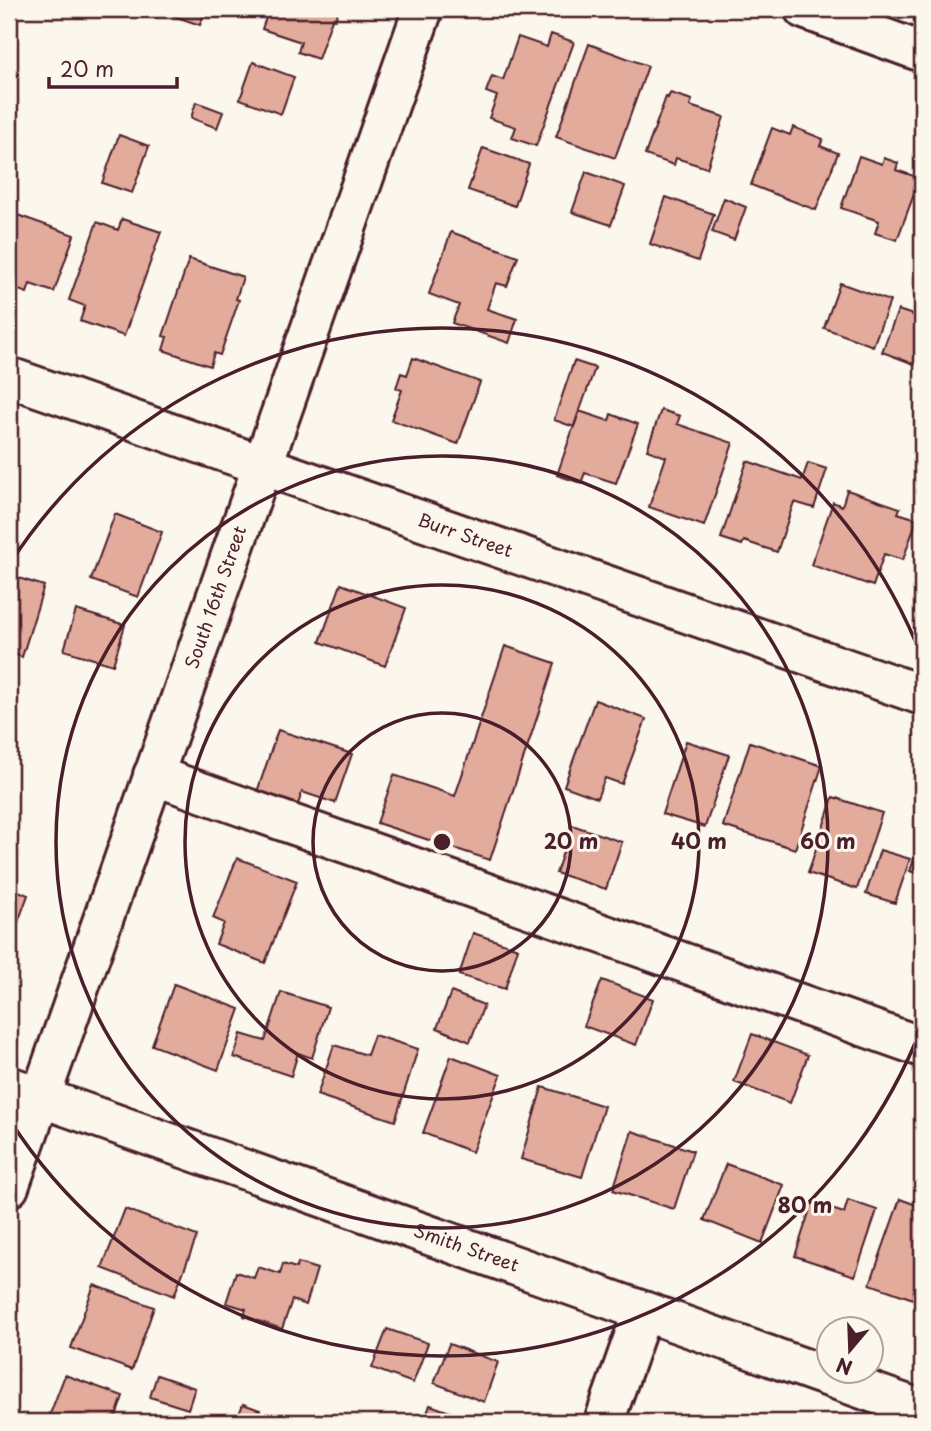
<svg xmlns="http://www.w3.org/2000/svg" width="931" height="1431" font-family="'Playpen Sans',sans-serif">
<rect width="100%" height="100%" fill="#fbf7ec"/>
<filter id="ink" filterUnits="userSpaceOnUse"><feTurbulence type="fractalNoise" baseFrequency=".0143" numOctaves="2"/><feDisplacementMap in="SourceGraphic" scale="14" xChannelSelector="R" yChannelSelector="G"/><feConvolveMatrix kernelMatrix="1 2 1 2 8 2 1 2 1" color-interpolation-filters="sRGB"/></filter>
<g filter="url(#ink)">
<path fill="#e3ab9c" stroke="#4a1f2b" stroke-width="2" d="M167,9H206L200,25L165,13Z
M269,9H339L335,20L332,19L318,59L298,52L301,42L262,29Z
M551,34L574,42L536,146L512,138L516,127L489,118L497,96L486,92L492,76L503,80L518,37L547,47Z
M589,44L648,66L615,158L556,137Z
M253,62L294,77L281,114L240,99Z
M670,93L692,100L690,106L724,117L707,168L676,158L674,165L645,155L666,97L668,98Z
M196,102L223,112L217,128L191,118Z
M793,127L823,139L820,146L838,153L816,210L751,185L772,128L790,135Z
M119,135L149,146L132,193L102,183Z
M483,148L529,164L515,206L468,190Z
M859,156L882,164L884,158L898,163L896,170L920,178L897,240L875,233L879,221L841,208Z
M586,172L625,186L611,225L572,212Z
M666,197L714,214L698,261L650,244Z
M724,198L746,207L734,240L712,232Z
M9,212L74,235L54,292L30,284L27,293L13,288L16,279L9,276Z
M122,219L161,232L124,336L80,321L85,306L69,300L97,222L118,230Z
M451,232L518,256L507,286L496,283L487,309L517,319L509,343L452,323L459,305L429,294Z
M189,259L243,277L236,299L239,300L220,355L214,353L210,366L163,350L167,337L163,336Z
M840,283L890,301L873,346L824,328Z
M898,310L922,318V367L882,352Z
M413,358L480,382L458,444L391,420L402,390L396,388L401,373L407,375Z
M574,361L595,368L574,427L554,420Z
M661,410L680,416L677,424L733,443L704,526L649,507L666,457L647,450Z
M579,411L609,421L611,414L638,424L616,483L585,473L581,483L557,475Z
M747,461L802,480L808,463L827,469L814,508L794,502L777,552L744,541L742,545L721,538Z
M847,490L900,508L898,513L917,519L903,560L884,554L873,586L811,565L833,502L842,506Z
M115,514L162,532L138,597L91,580Z
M9,575L44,586L22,657L9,653Z
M341,584L406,608L385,666L320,642Z
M76,610L125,625L113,665L64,650Z
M505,646L555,663L490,860L377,823L394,775L455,796Z
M595,700L646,719L622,784L605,778L597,798L564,786Z
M278,730L352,754L335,803L302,792L296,811L255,798Z
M686,741L729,755L705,827L662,814Z
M750,742L822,766L795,849L723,826Z
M833,797L882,813L857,889L808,873Z
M572,825L622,842L606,889L556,873Z
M922,835V875L910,871Z
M880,850L910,859L895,903L866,894Z
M237,858L297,881L265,963L216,944L224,923L213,918Z
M9,887L28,895L9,947Z
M473,933L518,948L505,989L459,975Z
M602,980L653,999L636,1045L584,1026Z
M174,984L240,1009L218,1070L152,1045Z
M281,992L328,1007L312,1058L298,1053L291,1076L234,1057L241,1034L265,1041Z
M451,992L484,1005L470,1042L437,1028Z
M752,1034L808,1055L790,1103L734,1082Z
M374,1035L418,1049L395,1121L317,1095L334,1045L367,1055Z
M451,1056L501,1075L472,1152L423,1133Z
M542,1087L604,1106L582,1177L521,1159Z
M632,1131L693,1151L674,1209L613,1190Z
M726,1164L784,1185L762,1243L704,1220Z
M900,1199L922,1207V1302L870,1284Z
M848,1200L877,1210L855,1276L795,1256L812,1203L844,1213Z
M125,1209L197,1236L174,1296L102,1268Z
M298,1263L317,1269L306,1305L292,1300L282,1329L244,1316L246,1309L226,1303L236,1272L254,1278L258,1267L280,1274L283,1264L296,1268Z
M94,1285L154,1307L132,1370L71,1348Z
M387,1329L428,1343L413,1383L372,1368Z
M449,1344L498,1362L484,1402L434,1383Z
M65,1375L123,1396L114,1422H47Z
M157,1375L195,1388L188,1409L150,1397Z
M243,1404L260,1410L255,1422H236Z
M430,1405L478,1422H424Z"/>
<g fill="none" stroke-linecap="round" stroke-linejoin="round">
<g stroke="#4a1f2b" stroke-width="44">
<g id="minor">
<path id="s1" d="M9,377L922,695"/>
<path d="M153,775L922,1047"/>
<path id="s2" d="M9,1086L922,1410"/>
<path id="s3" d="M9,1187L423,9"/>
<path d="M604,1422L643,1311"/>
</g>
</g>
<g stroke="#4a1f2b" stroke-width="44">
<path id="major" d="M804,9L922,52"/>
</g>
<use href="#minor" stroke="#fbf7ec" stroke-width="38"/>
<use href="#major" stroke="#fbf7ec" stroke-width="38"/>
</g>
</g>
<g fill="none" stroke="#4a1f2b" stroke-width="3.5">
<circle cx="442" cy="842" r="129"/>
<circle cx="442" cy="842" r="257"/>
<circle cx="442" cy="842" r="386"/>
<path d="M922 1026A514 514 0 0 1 11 1122M11 562A514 514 0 0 1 922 658"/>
</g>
<g text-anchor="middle" stroke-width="6" stroke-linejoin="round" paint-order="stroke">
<g font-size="18" fill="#4a1f2b" stroke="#fbf7ec">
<text dy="6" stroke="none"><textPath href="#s1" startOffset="483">Burr Street</textPath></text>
<text dy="6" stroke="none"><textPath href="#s3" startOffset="625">South 16th Street</textPath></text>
<text dy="6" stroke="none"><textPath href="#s2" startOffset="485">Smith Street</textPath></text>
</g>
</g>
<circle cx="442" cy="842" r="10" fill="#4a1f2b" stroke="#fbf7ec" stroke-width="3.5"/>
<g font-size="21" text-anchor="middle" font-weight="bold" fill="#4a1f2b" stroke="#fbf7ec" stroke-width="6" stroke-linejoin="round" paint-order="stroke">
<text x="571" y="849">20 m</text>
<text x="699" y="849">40 m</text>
<text x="828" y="849">60 m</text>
<text x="805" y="1213">80 m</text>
</g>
<rect width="931" height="1431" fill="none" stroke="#fbf7ec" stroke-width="35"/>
<rect x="18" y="18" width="896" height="1396" fill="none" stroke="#4a1f2b" stroke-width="2.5" filter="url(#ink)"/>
<g transform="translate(850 1350) rotate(199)"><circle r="33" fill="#fbf7ec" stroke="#b4a19f" stroke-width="2"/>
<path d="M0-5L12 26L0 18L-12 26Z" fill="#4a1f2b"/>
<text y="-10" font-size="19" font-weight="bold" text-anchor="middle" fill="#4a1f2b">N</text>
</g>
<path d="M49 77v10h128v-10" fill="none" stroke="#4a1f2b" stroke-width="3.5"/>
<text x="60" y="77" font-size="21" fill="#4a1f2b" stroke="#fbf7ec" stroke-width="5" paint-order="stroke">20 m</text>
</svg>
